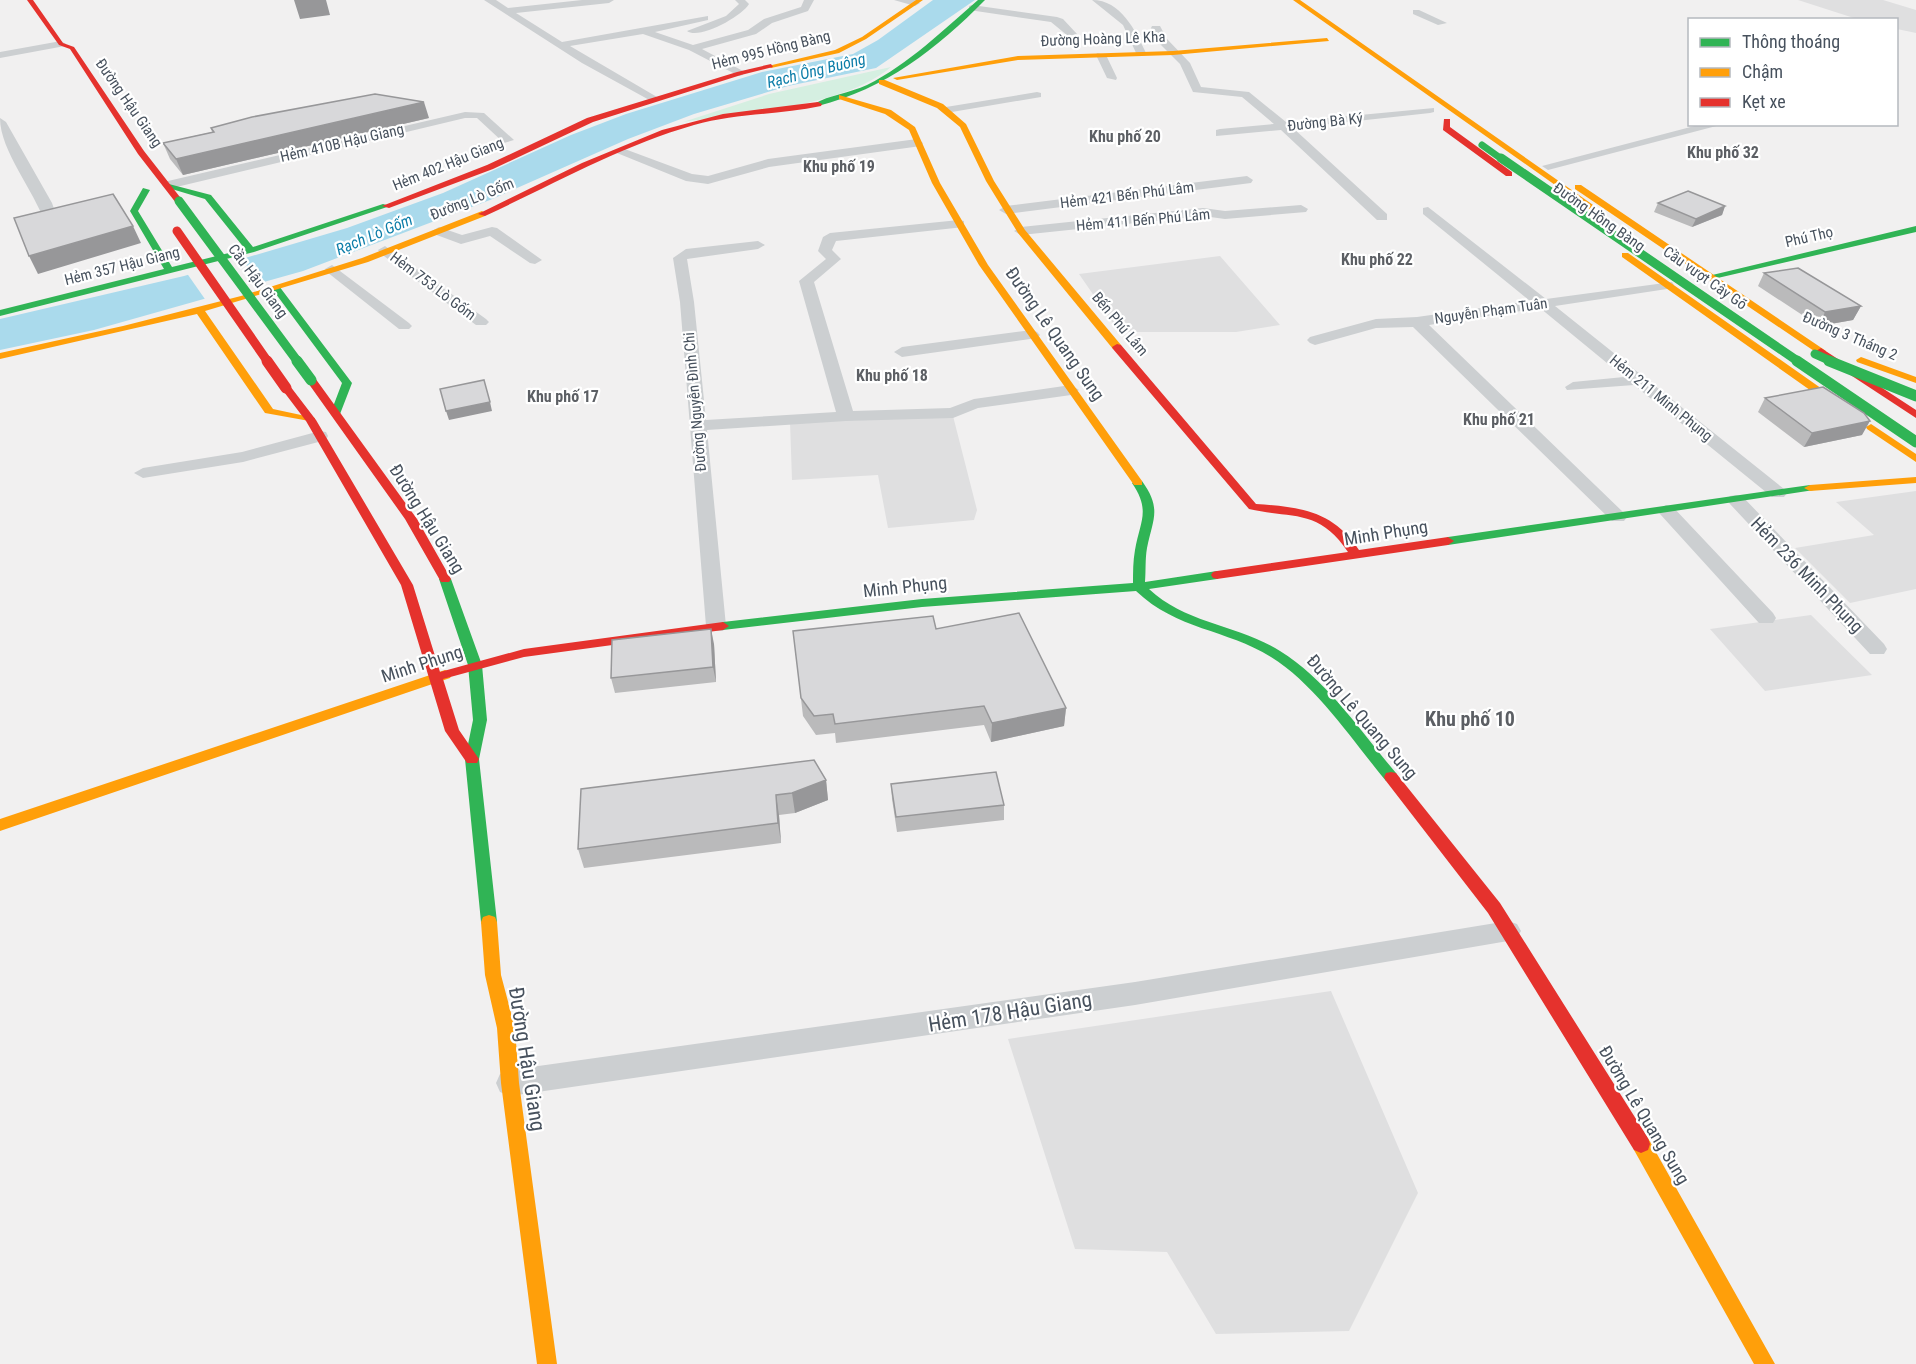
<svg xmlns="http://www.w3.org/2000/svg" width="1916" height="1364" font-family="'Roboto Condensed',sans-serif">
<rect width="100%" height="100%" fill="#f1f0f0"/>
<path fill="#dfdfe0" d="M1798,0H1883L1916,10V33L1897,29L1896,20L1857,19Z
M1220,256L1280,325L1236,332H1119L1079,274Z
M953,416L977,510L974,520L888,528L878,475L792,480L790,422Z
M1916,491V589L1850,603L1795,548L1874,535L1836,502Z
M1811,615L1872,675L1765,691L1710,629Z
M1331,991L1418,1193L1349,1331L1216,1334L1167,1252L1075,1249L1008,1039Z"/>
<path fill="#d5efe1" d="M891,67C842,108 745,112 683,122L769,94Z"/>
<path fill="#aadaec" d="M933,0H975L876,68L788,86L694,114L628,139L490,200L303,271L94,330L0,350V319L184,276L347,228L443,193L571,135L626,114L762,72L853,54L878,40Z"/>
<path fill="#f1f0f0" d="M240,257L263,286L207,302L186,272Z"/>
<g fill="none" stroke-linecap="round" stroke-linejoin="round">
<path fill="#cccfd1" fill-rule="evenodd" d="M484,0H496L508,8L582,0H614L609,3L516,13L562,42L708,16V20L655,32L693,45L748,30L764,19L801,7L804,0H814L808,11L772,23L756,34L702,49L743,71V75L739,76L689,50L643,34L570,46L657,97L659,99L653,102L582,63Z
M735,0H745L749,4C741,17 699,40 687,31L726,16L739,4Z
M894,0H915L920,3L915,6Z
M1092,0C1121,0 1135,30 1146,53L1145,55H1137L1123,25Z
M972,5L1057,17L1063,19L1077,34L1068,36L1051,22L969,10V6Z
M1413,10H1419L1447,23L1438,25L1413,14Z
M1152,26H1160L1167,39L1190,63L1201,87L1249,92L1286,122L1434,108V112L1430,113L1293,128L1387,214V220H1377L1281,130L1216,136V130L1220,129L1274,124L1242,97L1193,92L1180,64L1159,43L1151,28Z
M61,41L66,44L65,46L0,58V52Z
M1097,53L1106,55L1117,78L1116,80L1107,78L1096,55Z
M1037,92L1041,93V97L946,113L940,110L946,107Z
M465,112L484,113L514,140L504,143L477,118H465L168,189L162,185L168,181Z
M0,118L6,122L52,203L59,223L57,226H47L45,223C34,190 0,151 0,118Z
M1702,124H1724L1548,170L1542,166Z
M917,139L923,143L921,146L769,167L708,184L686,181L612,151L622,148L692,174L708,176L768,159Z
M1247,176L1253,180L1251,183L1006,214L999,210L1006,206Z
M1301,205L1308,209L1306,212L1225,219L1203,216L1021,235L1014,231L1021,227L1203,208L1225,211Z
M1428,207L1546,299L1672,282L1674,285L1667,289L1555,306L1784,489L1787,493L1784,497H1772L1634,385L1567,390L1565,387L1573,382L1624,377L1540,308L1429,325L1624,513L1627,517L1624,521H1612L1413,327L1376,328L1315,345L1310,343L1307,340L1310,337L1376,319L1417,317L1530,301L1423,214V208Z
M959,220L964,221V227L836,241L832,250L841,259L814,282L853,411L950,408L974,399L1071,385L1079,390L1071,395L978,408L953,418L846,421L707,430L726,626L723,631H709L706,626L680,302L673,258L686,249L758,241L765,245L758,249L687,259L694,302L706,420L836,412L799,281L826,259L818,251L823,237L830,233Z
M439,227L462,235L492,227L497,228L542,260L535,264L530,263L490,236L461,244L434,234L432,231Z
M385,246L486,319L489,322L486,325H476L380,253L378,250Z
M332,265L409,323L412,326L409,329H399L327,272L325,269Z
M1032,330L1037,332L1040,335L1037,338L902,357L894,352L902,347Z
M320,431L326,432L328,436L326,440L243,462L143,478L134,473L143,468L242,452Z
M1736,495L1742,496L1884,644L1887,649L1884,654H1870L1730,504L1727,500L1730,496Z
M1666,505L1672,506L1773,613L1776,618L1773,623H1759L1660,514L1657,510Z
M1508,921L1517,924L1521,931L1517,938L1508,941L1135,1005L510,1096L500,1092L496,1083L500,1074L510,1070L1135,982Z"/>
<path fill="#30b455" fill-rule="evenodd" d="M978,0H985C937,49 885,89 818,106L814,104C829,95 850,93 867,85C909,64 943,30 978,0Z
M165,183L211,195L253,247L383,204L390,206L254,252L0,316V310L164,269L130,211L143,188L150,190L138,211L172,267L245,249L205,199L165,187Z
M1916,226V232L1709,280L1704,277Z
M273,286H279L352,383L340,414H332L331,412L342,383L273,290Z
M1138,480L1142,481C1162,509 1153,518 1147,548C1145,559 1146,571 1145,582L1217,571L1223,575L1217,579L1149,589C1186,624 1239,625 1280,651C1327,680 1361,732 1396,773L1398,777L1396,781H1386C1352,740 1316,685 1271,657C1226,629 1177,630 1136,591L922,607L723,630L717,626L723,622L922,599L1133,583C1133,572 1133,561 1135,550C1140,521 1151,511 1132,483Z
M1810,485L1816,488L1814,490L1448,545L1442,541L1448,537Z
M445,575L451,579L482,665L487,720L479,759L497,922L495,927L489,929L483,927L481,922L465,759L473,720L468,665L439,579Z"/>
<path fill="#ff9f0a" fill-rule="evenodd" d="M916,0H923L866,39L839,53L771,68L768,66L835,50L862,37Z
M1293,0H1300L1596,207L1589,209Z
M1327,38L1329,41L1173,55L1018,60L897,80L893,78L1018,56L1173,51Z
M879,80H885L943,104L966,124L994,181L1025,230L1121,345V349H1113L1018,233L986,181L960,127L937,108L879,84Z
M839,95L891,110L915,127L940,183L988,265L1142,481V485H1134L979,265L932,183L909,130L885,114L839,99Z
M1575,185H1581L1826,351L1821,354L1817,353L1575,189Z
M482,211L486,214L485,216L368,262L205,311L273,409L315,418V422L265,413L197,314L0,359V353L123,326L241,296L362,258Z
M1622,253H1628L1825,391V395H1817L1622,257Z
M1861,357L1916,377V383L1857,362L1856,360Z
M1871,424L1916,454V462L1867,429L1866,427Z
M1916,477V483L1810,491L1804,488L1810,485Z
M445,670L450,672L452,675L450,678L0,831V819Z
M489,915L495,917L497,922L501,975L515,1028L519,1083L557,1364H537L501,1083L497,1028L485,975L481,922L483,917Z
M1641,1135L1648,1138L1775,1364H1754L1634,1150L1632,1144L1634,1138Z"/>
<path fill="#e5322d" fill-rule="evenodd" d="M27,0H33L63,43L74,47L144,151L183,201L182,203H176L138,154L70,49L59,45Z
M771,64L773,67L741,75L593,122L493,169L389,208L382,206L487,165L587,118L737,72Z
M818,102L822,104L821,106C779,115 735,113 694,125C621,146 554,184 485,216L478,214L582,163L662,130L723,114Z
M1444,119H1450V127L1512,172V176H1506L1443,130Z
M1117,344L1121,345L1256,504C1301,507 1333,511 1359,550L1448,537L1454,541L1448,545L1217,579L1213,578L1211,575L1213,572L1217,571L1348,552C1319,508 1292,519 1249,509L1113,349L1112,347Z
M1821,348L1916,410V418L1817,353L1816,351Z
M311,377L315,378L417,519L451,579L449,582H441L405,519L306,380Z
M286,385L290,386L316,420L413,585L440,672L524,649L723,622L729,626L723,630L524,657L443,679L459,730L479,759L477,763H467L445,731L401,585L306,421L281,388Z
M1391,772L1396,773L1500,903L1648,1138L1650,1144L1648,1150L1641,1153L1634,1150L1488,913L1386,781L1384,777L1386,773Z"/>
<path stroke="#30b455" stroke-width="7" d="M1482,145L1503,160"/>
<path stroke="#30b455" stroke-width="9" d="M1501,158L1799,362
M179,201L298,362
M1815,354L1833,362"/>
<path stroke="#30b455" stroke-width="11" d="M297,361L311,380
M1797,361L1916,442
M1829,361L1916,396"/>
<path stroke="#e5322d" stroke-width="9" d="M177,231L268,362"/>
<path stroke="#e5322d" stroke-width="11" d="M267,361L286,388"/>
</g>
<path fill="#bababb" d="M429,118L183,175L170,159L163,143L212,132L211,128Z
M1658,203L1725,206L1722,215L1692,227L1654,212Z
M1764,273L1861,306L1853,320L1819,326L1758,286Z
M1765,398L1862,435L1804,447L1758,412Z
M793,631L1066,708L1064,726L991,742L984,725L836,743L835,733L816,735L803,716Z
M714,644L716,682L615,693L611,678Z
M826,780L828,800L795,813L779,815L781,843L584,868L578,849Z
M891,784L1004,805V820L897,832L892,799Z"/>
<path fill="#979799" d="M294,0H326L330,15L300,19Z
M424,102L429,118L183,175L176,159Z
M1725,206L1722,215L1692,227L1696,219Z
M133,226L141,243L38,274L29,256Z
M1861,306L1853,320L1819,326L1825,312Z
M490,402L492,411L449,420L446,411Z
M1870,421L1862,435L1804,447L1812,433Z
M711,629L714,644L716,682L713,667Z
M1066,708L1064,726L991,742L992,723Z
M826,780L828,800L795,813L792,793Z
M776,795L779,815L781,843L778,823Z"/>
<path fill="#d8d8da" stroke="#979799" stroke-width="1.5" d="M375,94L424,102L176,159L163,143L214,132L211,128L252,117Z
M1688,191L1725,206L1696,219L1658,203Z
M113,194L133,226L29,256L14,218Z
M1798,268L1861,306L1825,312L1764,273Z
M484,380L490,402L446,411L440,389Z
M1823,387L1864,413L1870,421L1812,433L1765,398Z
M1019,613L1066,708L992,723L984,706L835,724L833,714L814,716L801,698L793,631L933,616L936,629Z
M711,629L713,667L611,678L612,640Z
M814,760L826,780L792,793L776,795L778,823L578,849L581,789Z
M996,772L1004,805L896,817L891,784Z"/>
<g text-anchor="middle" stroke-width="4.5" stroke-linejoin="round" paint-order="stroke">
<g font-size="15" fill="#47515d" stroke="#fff">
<text transform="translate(1103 39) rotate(-2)" y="5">Đường Hoàng Lê Kha</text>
<text transform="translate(771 50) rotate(-14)" y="5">Hẻm 995 Hồng Bàng</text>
<text transform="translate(129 103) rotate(55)" y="5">Đường Hậu Giang</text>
<text transform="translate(1325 122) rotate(-6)" y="5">Đường Bà Ký</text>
<text transform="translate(342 143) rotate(-13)" y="5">Hẻm 410B Hậu Giang</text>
<text transform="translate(448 164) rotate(-22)" y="5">Hẻm 402 Hậu Giang</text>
<text transform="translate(1127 195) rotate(-7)" y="5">Hẻm 421 Bến Phú Lâm</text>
<text transform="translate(472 199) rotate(-22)" y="5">Đường Lò Gốm</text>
<text transform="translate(1599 217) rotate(35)" y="5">Đường Hồng Bàng</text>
<text transform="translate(1143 220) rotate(-5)" y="5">Hẻm 411 Bến Phú Lâm</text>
<text transform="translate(1809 237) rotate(-13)" y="5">Phú Thọ</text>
<text transform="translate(122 266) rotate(-14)" y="5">Hẻm 357 Hậu Giang</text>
<text transform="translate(1705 278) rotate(35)" y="5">Cầu vượt Cây Gõ</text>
<text transform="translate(258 281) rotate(53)" y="5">Cầu Hậu Giang</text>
<text transform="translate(433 286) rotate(37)" y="5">Hẻm 753 Lò Gốm</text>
<text transform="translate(1491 311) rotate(-8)" y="5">Nguyễn Phạm Tuân</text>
<text transform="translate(1120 324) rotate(50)" y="5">Bến Phú Lâm</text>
<text transform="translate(1850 336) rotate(23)" y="5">Đường 3 Tháng 2</text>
<text transform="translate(1661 398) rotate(39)" y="5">Hẻm 211 Minh Phụng</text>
<text transform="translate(695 402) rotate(-95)" y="5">Đường Nguyễn Đình Chi</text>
</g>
<g font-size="16" font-style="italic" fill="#0e7ea9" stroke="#fff">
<text transform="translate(816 70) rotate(-14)" y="6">Rạch Ông Buông</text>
<text transform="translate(374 234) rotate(-23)" y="6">Rạch Lò Gốm</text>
</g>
<g font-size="16" font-weight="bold" fill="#5c5f64" stroke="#fff">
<text x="1125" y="142">Khu phố 20</text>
<text x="1723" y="158">Khu phố 32</text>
<text x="839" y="172">Khu phố 19</text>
<text x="1377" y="265">Khu phố 22</text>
<text x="892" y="381">Khu phố 18</text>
<text x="563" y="402">Khu phố 17</text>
<text x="1499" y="425">Khu phố 21</text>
</g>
<g font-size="18" fill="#47515d" stroke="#fff">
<text transform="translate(1055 334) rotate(55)" y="6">Đường Lê Quang Sung</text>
<text transform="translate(427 519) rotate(58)" y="6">Đường Hậu Giang</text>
<text transform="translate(1386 533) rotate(-9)" y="6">Minh Phụng</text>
<text transform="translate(1807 575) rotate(46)" y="6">Hẻm 236 Minh Phụng</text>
<text transform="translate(905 587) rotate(-6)" y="6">Minh Phụng</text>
<text transform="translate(422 664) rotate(-18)" y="6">Minh Phụng</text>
<text transform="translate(1362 717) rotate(49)" y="6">Đường Lê Quang Sung</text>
<text transform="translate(1644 1115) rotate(59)" y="6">Đường Lê Quang Sung</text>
</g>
<g font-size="20" font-weight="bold" fill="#5c5f64" stroke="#fff">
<text x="1470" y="726">Khu phố 10</text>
</g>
<g font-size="21" fill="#47515d" stroke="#fff">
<text transform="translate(1010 1012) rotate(-9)" y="7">Hẻm 178 Hậu Giang</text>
<text transform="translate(527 1059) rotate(81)" y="7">Đường Hậu Giang</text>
</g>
</g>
<rect x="1688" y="18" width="210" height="108" fill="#ffffff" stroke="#b5b9be" stroke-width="1.5"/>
<rect x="1700" y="38" width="30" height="9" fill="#30b455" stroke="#b5b9be" stroke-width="1.5"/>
<text x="1742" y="48" font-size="18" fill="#47515d">Thông thoáng</text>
<rect x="1700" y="68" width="30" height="9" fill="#ff9f0a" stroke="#b5b9be" stroke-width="1.5"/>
<text x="1742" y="78" font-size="18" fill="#47515d">Chậm</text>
<rect x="1700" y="98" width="30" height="9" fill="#e5322d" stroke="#b5b9be" stroke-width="1.5"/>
<text x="1742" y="108" font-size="18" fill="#47515d">Kẹt xe</text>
</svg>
